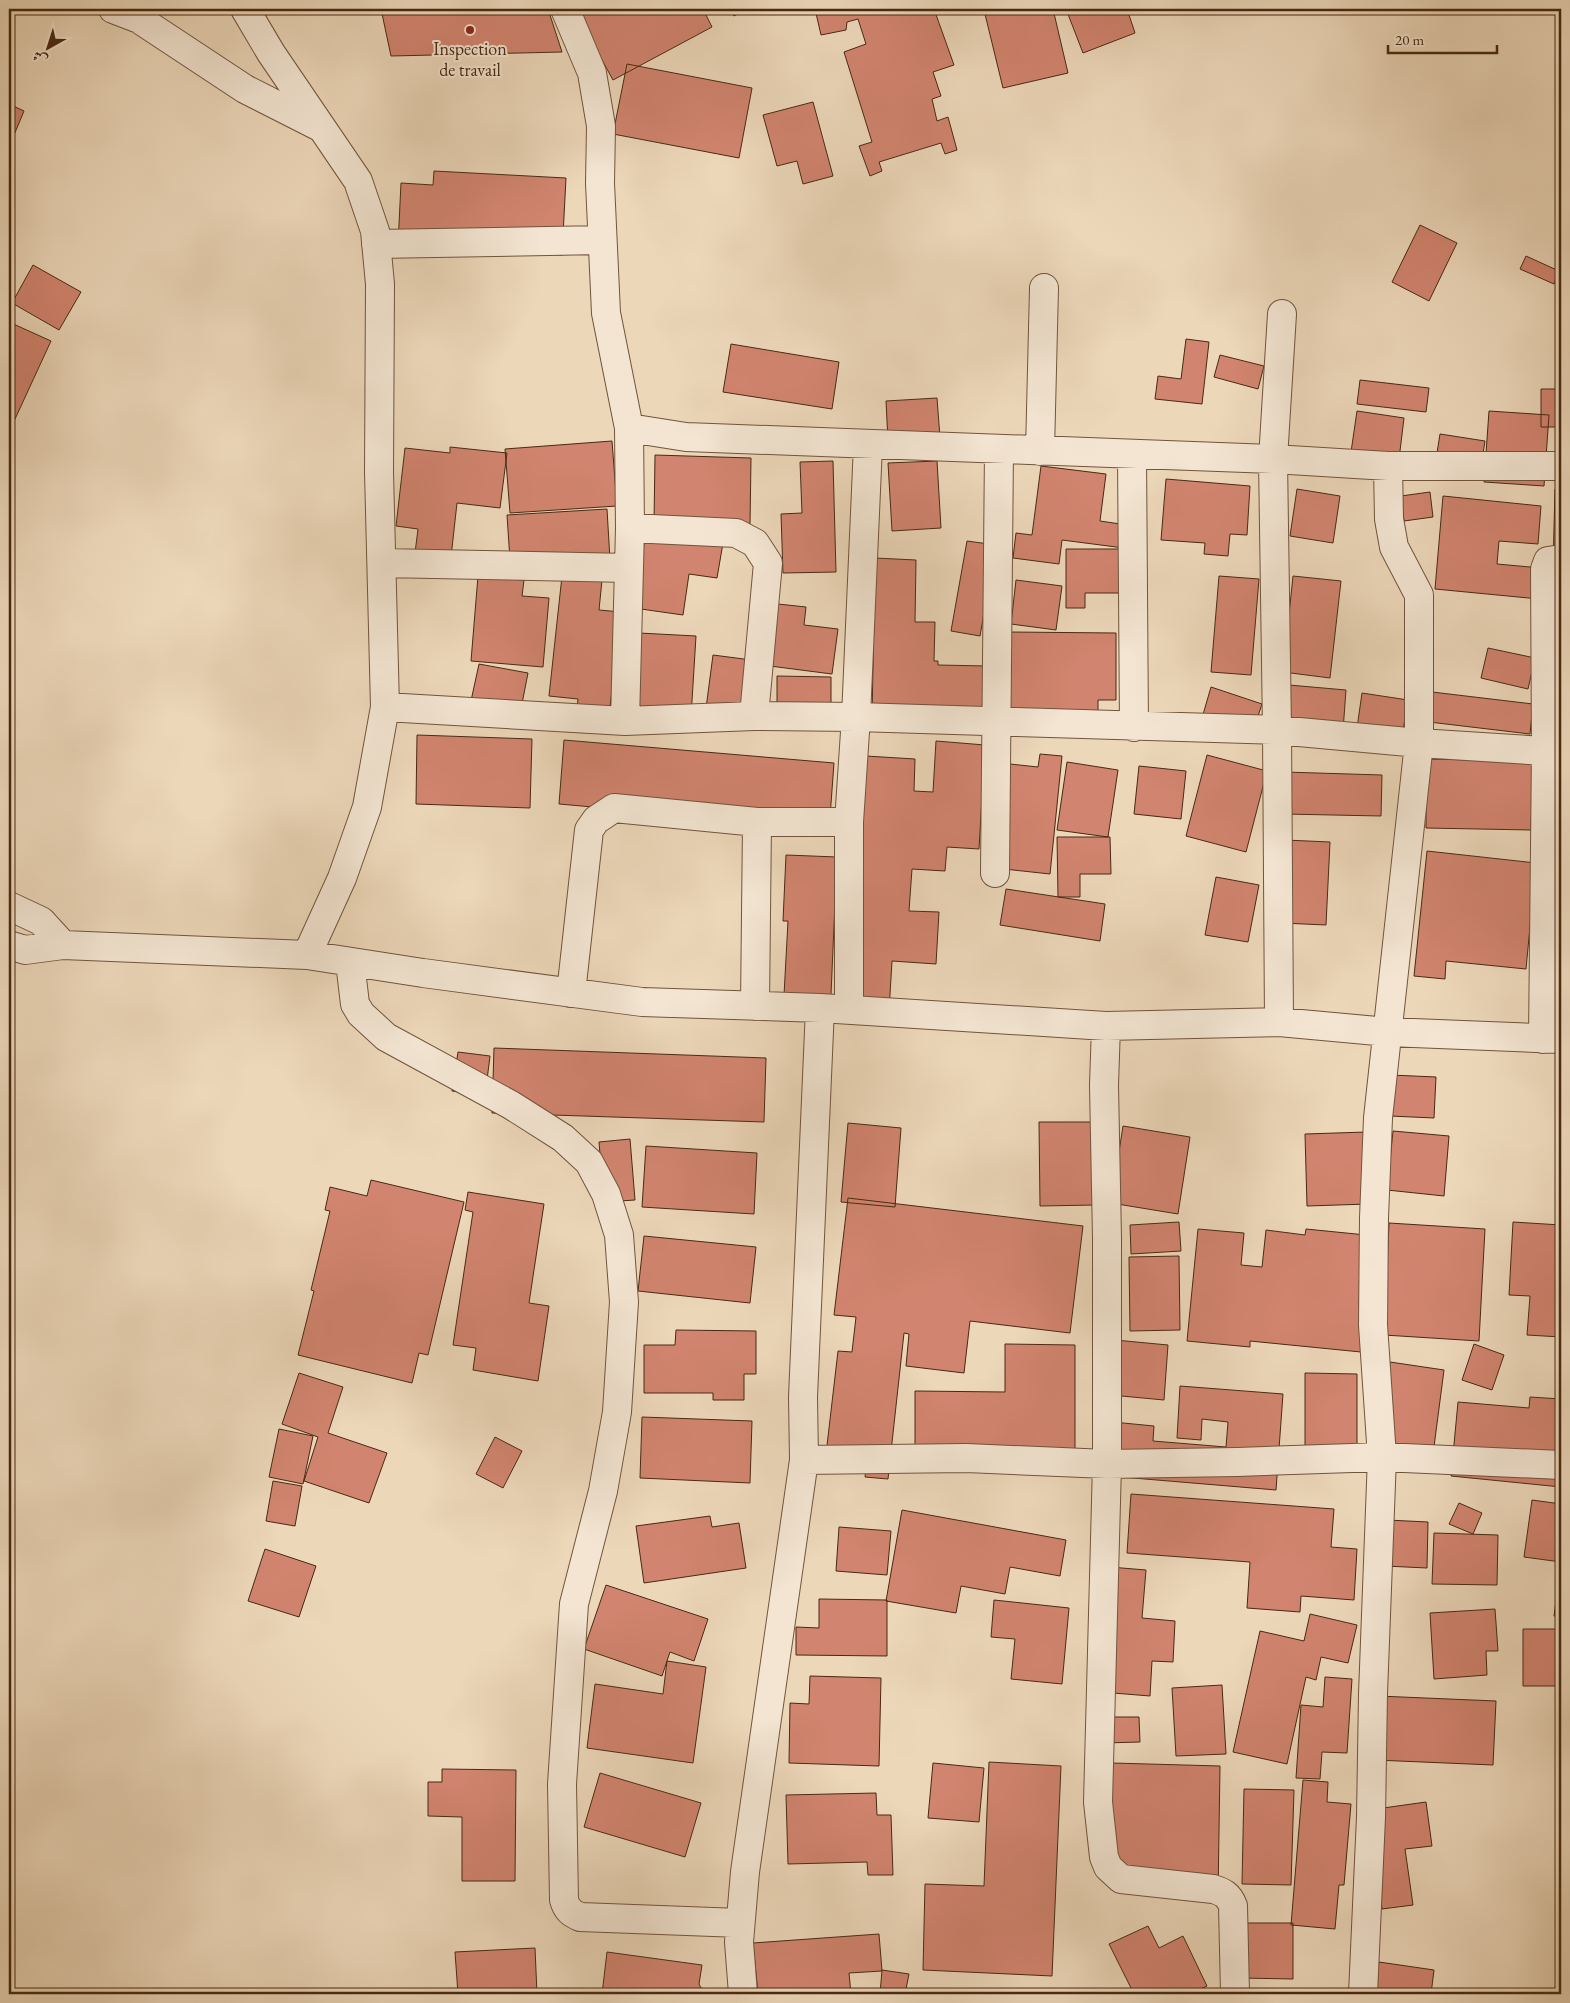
<svg xmlns="http://www.w3.org/2000/svg" width="1570" height="2003" font-family="'EB Garamond',Amiri,serif">
<style>
.building{fill:#d1846f;stroke:#482912}
.lines{fill:none;stroke-linecap:round;stroke-linejoin:round}
.minor-casing{stroke:#71543c;stroke-width:30}
.minor{stroke:#f3e5d2;stroke-width:28}
.poi-dot{fill:#8f2418;stroke:#f3e5d2;stroke-width:2}
.labels{text-anchor:middle;stroke-width:4;stroke-linejoin:round;paint-order:stroke}
.poi-label{font-size:18px;fill:#482912;stroke:#f3e5d2}
</style>
<rect width="100%" height="100%" fill="#ecd7b9"/>
<filter id="stains"><feTurbulence type="fractalNoise" baseFrequency=".004" numOctaves="4"/><feColorMatrix values="0 0 0 0 .2 0 0 0 0 .09 0 0 0 0 .02 0 0 0 .5 -.17"/></filter>
<radialGradient id="worn" r=".72"><stop offset=".6" stop-color="#630" stop-opacity="0"/><stop offset="1" stop-color="#630" stop-opacity=".3"/></radialGradient>
<path class="building" d="M381,9H548L562,52L391,56Z
M574,9H703L712,27L613,80Z
M730,9H747L734,16Z
M815,9H934L954,65L933,72L941,96L932,99L937,121L948,117L957,150L945,154L941,143L879,162L882,171L870,176L859,146L872,142L844,52L866,44L858,19L847,22L846,30L821,35Z
M988,9H1053L1068,73L1003,88L984,10Z
M1066,9H1127L1135,33L1083,53Z
M1192,9H1212L1193,14Z
M627,64L752,88L739,158L613,134Z
M813,102L833,176L803,184L797,161L777,166L763,115Z
M9,104L24,111L9,147Z
M434,171L566,178L562,255L398,245L401,183L433,185Z
M1420,225L1457,243L1429,301L1392,282Z
M1526,256L1559,271L1554,284L1520,269Z
M33,265L81,292L59,330L12,303Z
M9,322L51,341L9,432Z
M1186,339L1209,342L1202,404L1155,399L1158,376L1181,379Z
M731,344L839,362L832,409L723,392Z
M1220,355L1264,366L1258,389L1214,377Z
M1360,380L1429,388L1426,412L1357,404Z
M1541,389H1561V427H1541Z
M937,398L940,438L888,441L886,401Z
M1357,411L1404,418L1399,459L1351,452Z
M1489,411L1549,415L1544,486L1484,482Z
M1440,434L1485,441L1479,479L1434,472Z
M612,441L617,506L510,513L505,449Z
M450,447L507,453L500,508L457,503L451,557L415,553L418,529L396,526L405,448L450,453Z
M655,455L751,458L750,525L654,523Z
M833,461L836,572L783,573L781,514L802,513L800,462Z
M937,461L941,528L892,531L888,463Z
M1041,466L1106,474L1100,521L1127,525L1124,548L1062,540L1059,564L1013,558L1016,533L1032,535Z
M1166,479L1250,486L1247,535L1230,534L1228,556L1204,554L1205,543L1161,540Z
M1297,489L1340,496L1333,543L1290,536Z
M1555,489H1561V569L1553,568Z
M1430,492L1433,517L1404,521L1401,496Z
M1443,496L1541,506L1538,544L1499,541L1497,564L1541,568L1539,599L1435,589Z
M607,509L610,560L511,575L507,515Z
M646,531L723,543L717,578L689,574L683,615L634,608Z
M967,541L996,545L980,636L951,631Z
M1066,549H1119V593H1085V608H1066Z
M875,558L916,560L915,622H935L934,661H938V665L987,666L986,721L872,718Z
M478,576L524,580L522,596L549,598L543,667L471,661Z
M562,576L602,580L599,610L621,612L607,732L575,728L578,699L549,696Z
M1219,576L1259,579L1251,675L1211,672Z
M1293,576L1341,581L1330,678L1283,672Z
M1016,580L1062,586L1056,630L1011,624Z
M778,604L806,607L804,625L838,629L832,674L770,666Z
M1009,632L1116,633V700H1098V720L1009,719Z
M639,633L696,636L691,717L635,713Z
M1488,648L1535,658L1528,689L1481,678Z
M713,655L759,661L751,722L705,716Z
M479,664L528,673L519,719L469,710Z
M777,676L831,677V705H777Z
M1289,685L1346,690L1342,744L1285,739Z
M1211,687L1262,704L1252,734L1202,718Z
M1432,692L1533,704L1530,734L1429,722Z
M1362,693L1408,700L1400,749L1355,742Z
M417,735L532,739L530,808L416,804Z
M564,740L834,763L830,817L604,808L559,804Z
M936,741L985,745L979,849L947,847L945,871L912,869L909,911L939,912L936,964L892,961L889,1011L859,1010L863,948L854,947L866,756L915,759L914,791L933,792Z
M1040,754L1062,756L1050,874L1004,869L1003,835L1010,764L1038,767Z
M1207,755L1267,771L1246,852L1186,836Z
M1426,759L1533,761L1531,830L1426,828Z
M1067,762L1118,770L1108,837L1057,830Z
M1560,765H1561V840L1553,839Z
M1139,766L1186,771L1181,819L1134,814Z
M1284,772L1382,775L1381,816L1284,814Z
M1057,837H1110L1111,874H1080V897H1058Z
M1285,840L1330,842L1326,925L1282,923Z
M1427,851L1536,863L1526,969L1446,961L1445,979L1414,976Z
M786,855L837,857L830,1017L783,1014L788,921H783Z
M1216,877L1259,885L1248,942L1205,935Z
M1006,889L1105,904L1100,941L1000,925Z
M494,1048L766,1058L764,1122L492,1113Z
M458,1052L490,1056L485,1096L452,1091Z
M1391,1075L1436,1077L1434,1118L1390,1116Z
M1039,1122H1093L1095,1205L1040,1206Z
M848,1123L901,1128L895,1207L841,1202Z
M1123,1126L1190,1137L1178,1214L1111,1203Z
M1393,1131L1449,1136L1444,1196L1387,1190Z
M1366,1132L1368,1204L1307,1206L1305,1134Z
M630,1139L635,1200L604,1202L599,1142Z
M646,1146L757,1153L754,1214L642,1207Z
M371,1180L464,1202L428,1355L419,1353L412,1383L298,1355L314,1291L311,1290L330,1211L325,1210L330,1187L367,1196Z
M468,1192L544,1204L529,1303L549,1306L538,1381L473,1370L476,1348L453,1345L473,1212L465,1210Z
M848,1198L1083,1226L1070,1333L970,1321L964,1373L906,1366L909,1334L904,1333L888,1479L865,1477L867,1460L826,1454L838,1351L852,1352L856,1317L834,1315Z
M1179,1222L1181,1251L1131,1254L1130,1225Z
M1513,1222L1561,1225V1337L1527,1335L1530,1296L1509,1295Z
M1389,1223L1485,1229L1479,1341L1384,1335Z
M1198,1229L1244,1233L1241,1265L1262,1267L1266,1230L1305,1235L1306,1229L1366,1235L1367,1293L1361,1352L1250,1341V1347L1187,1341Z
M644,1236L756,1247L750,1303L638,1291Z
M1179,1256L1180,1330L1130,1331L1129,1257Z
M676,1330L756,1331V1374H744V1400H713V1393H644V1345H675Z
M1115,1340L1168,1345L1164,1400L1111,1395Z
M1005,1344L1075,1345V1469L915,1455V1391L1005,1392Z
M1474,1344L1504,1355L1492,1390L1462,1380Z
M1390,1362L1444,1370L1432,1462L1377,1455Z
M299,1373L343,1387L328,1433L387,1453L369,1503L304,1481L318,1437L282,1424Z
M1305,1373L1357,1374V1470H1305Z
M1180,1386L1283,1394L1276,1490L1109,1476L1113,1422L1154,1426L1153,1441L1226,1447L1228,1422L1202,1419L1201,1440L1177,1438Z
M1530,1397L1561,1399V1487L1451,1476L1458,1402L1529,1408Z
M642,1417L752,1421L750,1483L640,1478Z
M279,1429L313,1436L303,1484L269,1477Z
M495,1437L522,1451L503,1488L476,1474Z
M273,1481L302,1486L295,1526L266,1521Z
M1131,1494L1334,1509L1331,1547L1357,1549L1354,1600L1301,1596L1300,1612L1247,1608L1250,1562L1127,1553Z
M1532,1500L1561,1504V1562L1524,1557Z
M1459,1503L1482,1513L1473,1534L1449,1524Z
M902,1510L1066,1540L1060,1576L1010,1567L1005,1594L961,1586L956,1613L886,1601Z
M710,1516L712,1527L739,1523L746,1568L644,1583L636,1526Z
M1387,1520L1428,1522L1427,1568L1385,1566Z
M839,1527L891,1531L887,1575L836,1571Z
M1434,1533L1498,1535L1497,1585L1432,1584Z
M265,1549L316,1566L299,1617L248,1601Z
M1561,1563V1617L1554,1616Z
M1110,1567L1146,1570L1142,1618L1175,1621L1173,1662L1152,1661L1150,1696L1101,1692Z
M606,1585L708,1619L694,1661L670,1652L662,1676L584,1649Z
M819,1599L887,1600V1656L796,1655V1627L819,1628Z
M994,1600L1069,1608L1062,1684L1011,1679L1015,1639L991,1637Z
M1495,1609L1498,1651H1486L1487,1675L1434,1679L1430,1613Z
M1310,1614L1357,1625L1348,1663L1321,1657L1316,1680L1306,1677L1287,1764L1233,1752L1260,1631L1304,1641Z
M1523,1629H1561V1686H1523Z
M667,1661L706,1667L693,1763L587,1748L595,1684L663,1694Z
M810,1676L881,1678L879,1766L789,1763L790,1703L809,1704Z
M1325,1677L1352,1679L1347,1753L1322,1752L1320,1779L1296,1778L1301,1705L1323,1707Z
M1222,1685L1226,1754L1176,1756L1172,1688Z
M1378,1696L1496,1701L1493,1765L1375,1760Z
M1104,1717H1139L1140,1742L1104,1743Z
M989,1762L1061,1766L1052,1976L923,1970L925,1884L984,1886Z
M933,1763L984,1768L979,1822L928,1818Z
M1112,1763L1220,1766L1218,1896L1110,1878Z
M442,1769L516,1770L515,1881H462V1817L428,1816V1782H442Z
M600,1773L701,1803L685,1857L584,1827Z
M1303,1780L1328,1782L1327,1802L1351,1804L1344,1885H1339L1335,1929L1291,1925Z
M1244,1789L1294,1790L1291,1885L1242,1884Z
M876,1793L877,1815H891L893,1875H868L867,1862L788,1864L786,1795Z
M1426,1802L1432,1846L1405,1849L1413,1905L1382,1909L1369,1810Z
M1241,1923H1293V1979L1241,1978Z
M1148,1926L1159,1948L1183,1936L1207,1986L1190,1994H1134L1109,1944Z
M879,1934L882,1971L849,1973L851,1994H758L753,1943Z
M535,1948L537,1994H507V1992L458,1994L455,1952Z
M607,1952L702,1965L699,1984L704,1994H602Z
M1379,1962L1434,1970L1431,1994H1374Z
M882,1970L909,1974L905,1994H880Z"/>
<g class="lines">
<defs>
<path id="minor" d="M113,9L139,19L245,89L320,127
M245,9L271,53L358,181L375,231L380,284L379,472L385,707L367,807L342,878L307,955
M565,9L592,73L601,126L600,183L606,313L629,428L686,437L1273,459L1388,466H1561
M376,244L602,240
M1040,451L1044,288
M1132,455L1134,727
M630,528L736,533L755,543L768,563L754,716
M382,563L629,568
M385,707L625,721L754,716L856,717L868,445
M625,721L630,528L629,428
M849,822V1009
M995,873L999,449
M9,906L41,921L63,945
M9,945L25,950L63,945L307,955L423,973L642,1002L820,1008L1106,1026L1279,1022L1388,1032L1561,1039
M350,962L355,1004L361,1014L386,1037L511,1105L563,1138L589,1162L606,1194L619,1235L624,1302L617,1412L603,1491L574,1604L562,1784L564,1900C567,1910 571,1913 580,1917L740,1923
M571,993L589,830L596,820L614,808L757,822H849L856,717L1277,730L1419,743L1561,752
M755,1006L757,822
M1279,1022L1277,730L1273,459L1282,314
M1106,1026L1104,1085L1107,1239V1464L1098,1802L1104,1857L1108,1867L1121,1879L1213,1889C1223,1892 1229,1895 1233,1906L1235,1994
M1543,1039L1546,751L1545,569L1548,561L1561,559
M804,1460L966,1458L1107,1464L1237,1462L1382,1457L1561,1465
M743,1994L739,1942L745,1872L804,1460L803,1397L820,1008
M1363,1994L1371,1817L1373,1694L1382,1457L1373,1325L1374,1218L1378,1118L1419,743V595L1394,547L1389,519L1388,466"/>
</defs>
<use href="#minor" class="minor-casing"/>
<use href="#minor" class="minor"/>
</g>
<circle class="poi-dot" cx="470" cy="30" r="5"/>
<g class="labels">
<g class="poi-label">
<text x="470" y="55">Inspection<tspan x="470" dy="21">de travail</tspan></text>
</g>
</g>
<rect width="1570" height="2003" fill="none" stroke="#ecd7b9" stroke-width="30"/>
<rect x="10" y="10" width="1550" height="1983" fill="none" stroke="#482912" stroke-width="2.5"/>
<rect x="15" y="15" width="1540" height="1973" fill="none" stroke="#482912"/>
<g transform="translate(48 48) rotate(219)" stroke="#f3e5d2" stroke-width="4" paint-order="stroke">
<path d="M0-4L9 19L0 12L-9 19Z" fill="#482912"/>
<text y="-8" font-size="14" font-weight="bold" text-anchor="middle" fill="#482912">ش</text>
</g>
<path d="M1388 45v8h109v-8" fill="none" stroke="#482912" stroke-width="2.5"/>
<text x="1395" y="45" font-size="15" fill="#482912" stroke="#f3e5d2" stroke-width="4" paint-order="stroke">20 m</text>
<rect width="100%" height="100%" filter="url(#stains)"/>
<rect width="100%" height="100%" fill="url(#worn)"/>
</svg>
